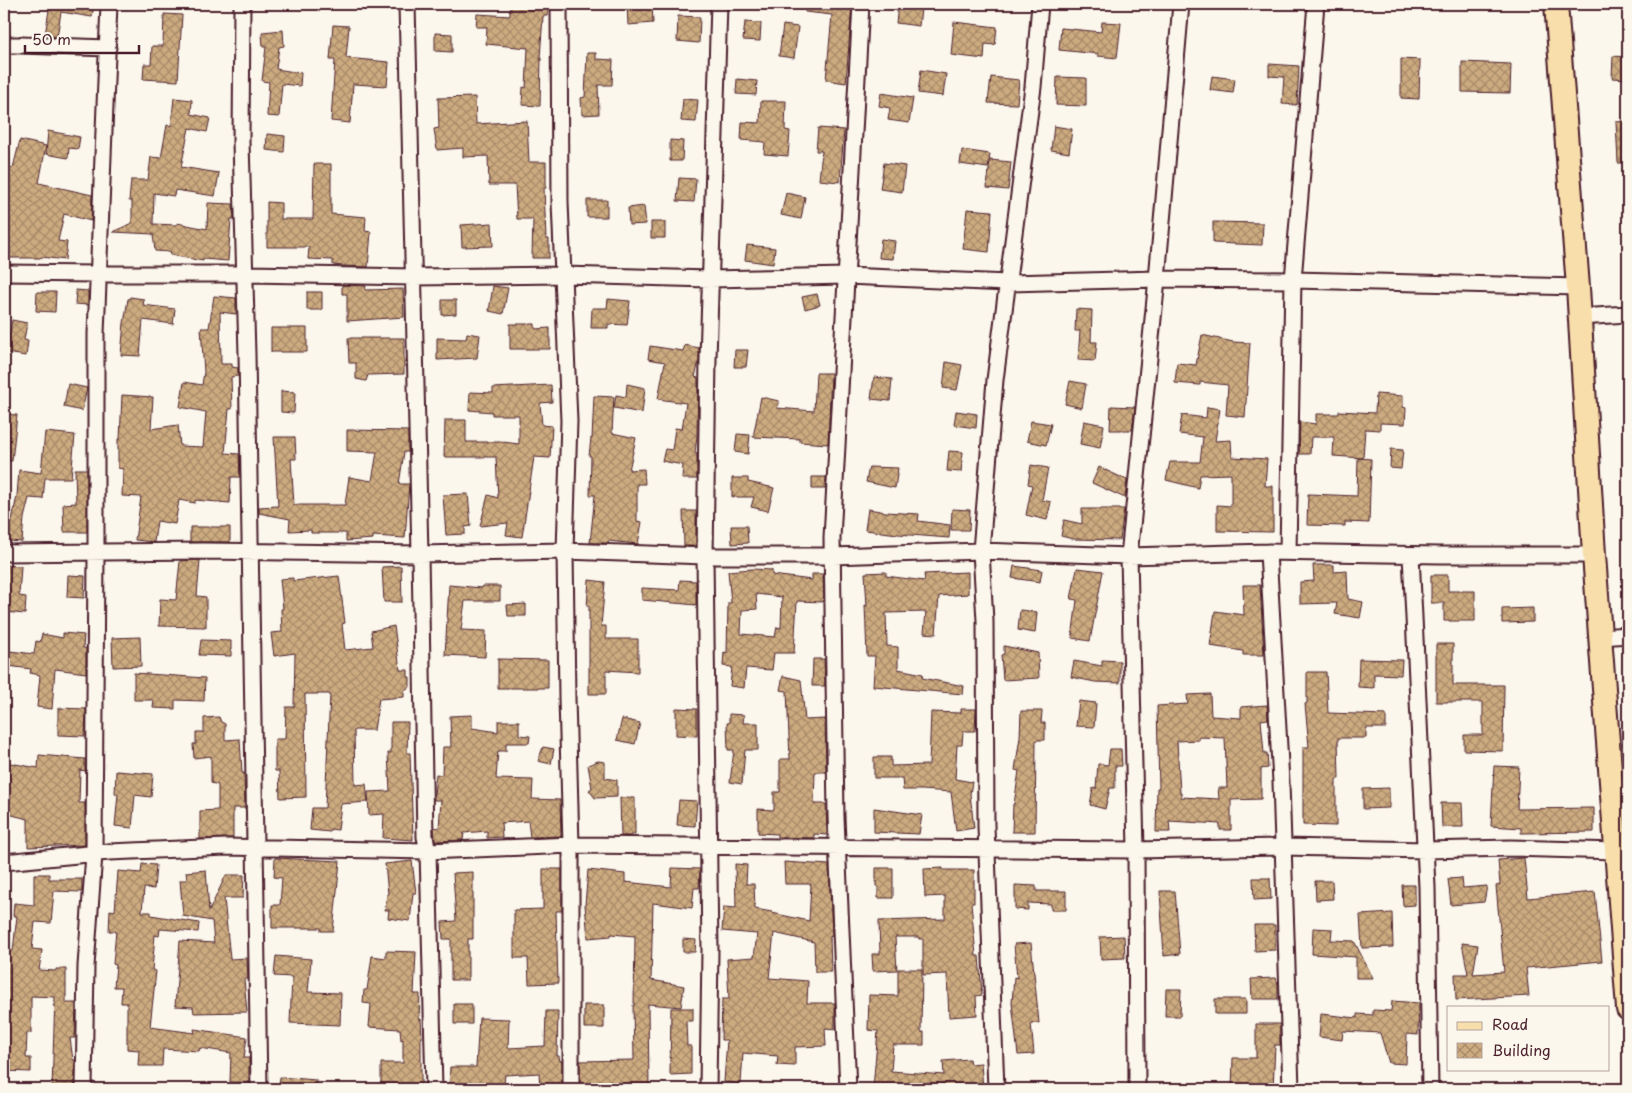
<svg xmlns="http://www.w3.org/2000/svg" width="1632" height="1093" font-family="'Playpen Sans',sans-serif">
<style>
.building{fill:url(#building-cross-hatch);stroke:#4a1f2b;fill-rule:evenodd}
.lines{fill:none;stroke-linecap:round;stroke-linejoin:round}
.street-casing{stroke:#4a1f2b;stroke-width:19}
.primary-casing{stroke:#4a1f2b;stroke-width:26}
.street{stroke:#fbf7ec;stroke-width:15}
.primary{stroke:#f8deab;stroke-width:22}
</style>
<defs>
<pattern id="building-cross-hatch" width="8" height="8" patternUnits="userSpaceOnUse" patternTransform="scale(1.25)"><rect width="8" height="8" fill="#cdab80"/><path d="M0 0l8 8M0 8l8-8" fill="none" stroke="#a88b69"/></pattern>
</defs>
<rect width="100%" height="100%" fill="#fbf7ec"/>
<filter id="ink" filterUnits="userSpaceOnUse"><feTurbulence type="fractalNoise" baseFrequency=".02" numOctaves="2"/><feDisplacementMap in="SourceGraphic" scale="10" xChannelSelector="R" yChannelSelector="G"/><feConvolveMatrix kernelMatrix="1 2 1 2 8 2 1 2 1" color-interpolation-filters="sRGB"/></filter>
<g filter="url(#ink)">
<path class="building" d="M50,4H94L92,17L61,12L57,37L45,35Z
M535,4H548V16H543L540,58H541L540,106L522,105L523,87L526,88L528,48L486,44L487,27H476L477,14L510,16V5L534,6Z
M627,4H652L653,23L628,25Z
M806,4H852L846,83L826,80L832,15L805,12Z
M898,6L921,9L919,26L896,23Z
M164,14L182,15L178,81L143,79L144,64H151L152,46H163Z
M678,16L700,17L699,43L677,41Z
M745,22L761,23L760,41L743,40Z
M954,22L997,27L995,45L985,44L984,59L951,55Z
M1102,22L1121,23L1117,58L1098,56L1099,54L1059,50L1061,28L1101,32Z
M333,25L349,26L346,58L389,62L387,86L353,84L350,123L331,121L335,60H330Z
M783,25L798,27L794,58L779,56Z
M283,30L284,46L279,47L276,69L301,73L300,86L282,84L279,117L267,116L269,82L262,81L266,47H263L262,32Z
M435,33L452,34V52L435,51Z
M587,53H596V61L597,59L613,60L612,85H598L599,114L582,115L581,98L585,97Z
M1613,56L1628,57V79L1612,78Z
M1401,59L1420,60L1419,99L1401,98Z
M1462,62L1511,64L1510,93L1462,92Z
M1269,64L1299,66L1297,105L1282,104L1284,77L1269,76Z
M921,70L946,74L943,96L918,93Z
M1212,76L1235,79L1233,93L1210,90Z
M991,77L1019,80L1017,104L988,103Z
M1057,77L1086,78V106L1056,105Z
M737,79L757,81L756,95L736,94Z
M881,93L913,98L909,123L888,120L890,108L879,106Z
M475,97L476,124L527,121L529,162H546V188H544L546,239H549V258H532L533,219H517L515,185H489L488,156L463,157V148L437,150L434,129L439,128L438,98Z
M174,98L192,100L191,114L210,118L207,132L189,128L181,167L219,173L215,196L175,190L174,196L154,193L153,224L177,225V223L207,229L208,203L233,204L234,219H231L228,261L203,259V261L170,255L171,252L155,251L153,234L113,232L132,223V201H129L131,180H148L151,157L161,158L167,125L171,126Z
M683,99L698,100L696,122L681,121Z
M761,101H786L785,130L790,131L788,156L764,154L765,142L741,140L742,122L760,123Z
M1628,121V163H1618L1616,122Z
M1054,126L1072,129L1069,153L1051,150Z
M818,128L844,130L840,182L819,180L822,151H816Z
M48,131L80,137L78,149L69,148L68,158L46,154Z
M267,134L285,136L284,152L266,150Z
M20,140L46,146L39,183L92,195L91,221L64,214L58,241L67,242L65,260L41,257L40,258H6V234L4,233V166L13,168Z
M670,140L683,141L682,161H670Z
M962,150L990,154L988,168L960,164Z
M990,160L1011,162L1008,190L987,188Z
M884,163L905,166L902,192L880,189Z
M314,164H331V214L366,217L365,231L371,232L368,267L343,266L333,265V260L308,259L309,247H267V202L281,203V219H313Z
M679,178L696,179L694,202L677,201Z
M786,193L805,197L801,219L781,215Z
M587,200H607V217H587Z
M644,206L646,224L629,225L628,208Z
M967,209L992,211L989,252L963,249Z
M651,222H665V238H651Z
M1213,222L1263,223L1262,245L1213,243Z
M492,223L493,246L462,247L461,225Z
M881,239L895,241L893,259L879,258Z
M747,245L775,248L773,264L745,260Z
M342,285L366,286L365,290L403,289L404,317L347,321V294H342Z
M493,286L508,288L503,314L489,311Z
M76,290L88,291V305L75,304Z
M37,292H56L55,312L36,311Z
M307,292H322V310H307Z
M817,294L820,305L805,309L802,297Z
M214,296L236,298V314L220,312L221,364H232V367L238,368V376L231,377L232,409H229L225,453L239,454L240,477H231L230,503L195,500V503L179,500L175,524L157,521L154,542L135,540L141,497L122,496L123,469L118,468V439H120L122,395L153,397L151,429L178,425L180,446L203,447L206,412L180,407L184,382L202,385L204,372L201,328H209Z
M130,297L144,299L143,305L175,309L173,324L143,320L140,356L121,355L124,323L128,299H129Z
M608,299L630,301L627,325L608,324V328H591L592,308H607Z
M442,300H456V314L442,315Z
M1076,309L1092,310L1091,342H1097L1095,361L1078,360L1080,331H1075Z
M12,320L27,323L24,340L28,341L26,356L6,353Z
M510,324H535V329L550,328V349H510Z
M271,328H307V352H271Z
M467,333L480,335L477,358L437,360V338L466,339Z
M1202,335L1233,342L1250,343L1245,417L1226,415L1228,385L1200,382V385L1175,383L1177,363L1196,365Z
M348,338H404V374L368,375L366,381L356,379V363H349Z
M685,345L699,348V361L695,377L698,378L697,436L695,453L697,454V479H682L683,465L662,461L665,449L672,450L675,428L682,429L686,403L658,399L665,362L648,359L650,346L683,351Z
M735,350H748L746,367H734Z
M946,362L962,365L957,390L943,388Z
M816,373H831L828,444L800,442V439L753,437L761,397L779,401L777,408L814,411Z
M874,377L892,379L890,401L871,399Z
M1070,381L1086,384L1082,408L1065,404Z
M68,384L87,388L82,411L64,407Z
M627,384L645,388L642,413L614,408L616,395L626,397Z
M551,385L552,402L540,403L542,425L552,426L550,458L534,457L522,537L506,535L508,523L480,526L488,495L498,498L496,457H444L445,420H466V442H503L519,444V415H492V412L469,410L470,392L493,393V388Z
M281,391L295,392L294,413L281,412Z
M1376,394L1403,396V407L1406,408L1405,424L1380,423V430L1365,429L1363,458L1333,456L1334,437H1311L1310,454H1299L1300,422L1316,424V414H1339V411L1375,413Z
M594,396L614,397L612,433L636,438L629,470L644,469L645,484H637V521L642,522L638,544L608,541V543H590L595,495H590L591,456H589L591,438L592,439Z
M1111,406L1135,407L1132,430H1110Z
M1207,407L1220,409L1215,441L1231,440L1232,457L1267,459L1265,486H1273V532L1217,531V505L1231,506V474L1200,475L1198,488L1166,480L1170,462H1200L1203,437L1179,434L1182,415L1206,418Z
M956,411L977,414L976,428L954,425Z
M4,414L17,415L12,461H4Z
M1031,421L1051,424L1046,445L1027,441Z
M1084,421L1104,425L1100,448L1080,444Z
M347,430L408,431V452H404L399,484H409L405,538L373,536V539L346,541V533H311V530L289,531L290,519L259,513V507L278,506L274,437H295L296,459H291L294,505H345L349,477L372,481L377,452L347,451Z
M45,432L75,435L71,478H45L43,499L29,498L24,518L22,542L9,541L10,520H12L17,496L19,470L41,473Z
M737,434L750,435L748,454L735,452Z
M1391,449L1403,450L1401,469L1390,468Z
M949,451L963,452L961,472L947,471Z
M1358,458L1371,459L1369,523L1345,522V526L1307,525L1308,494L1357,496Z
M1031,465L1048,468L1042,500L1051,502L1047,520L1026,515L1032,485L1028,484Z
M869,467L898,468L895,488L866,482Z
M1099,467L1127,480L1125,498L1092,483Z
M75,469H87V532H64L63,504L76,503Z
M812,477H826L825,489H812Z
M732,478H748V482L774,488L768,511L751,507L754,497H732Z
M468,494L471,526L465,527V534L446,535L443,495Z
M868,509L886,512L919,514L918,521L950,525L949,538L898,534L865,530Z
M952,509L970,510L969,530H951Z
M1082,509H1124L1120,540L1073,539L1061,536L1064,520L1082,524Z
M683,511H696V546H684Z
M731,526H747L748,543L732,544Z
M190,527H230V542H190Z
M200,560L197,596L206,597V627L159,626L160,599L176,600L180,561Z
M4,565L21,566L19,596L26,597L25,614L5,612L7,590H4Z
M1313,565H1334V572L1347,571L1348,599L1363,602L1360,618L1335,614L1337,603L1300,604V582L1314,581Z
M401,566L402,602H384L382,567Z
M1014,566L1042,570L1040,582L1012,578Z
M1077,568L1103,571L1090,641L1072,638L1077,600L1071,599Z
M752,569L772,570V575L812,580V574H823L824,602L797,601L794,653H774L772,670L746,668L744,688L730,686L732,667L723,666L724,652L727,653L728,603H731L728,571ZM756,594L782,597L781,628L777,627L775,637L741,634L742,610L757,609Z
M886,572V576L925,581L924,574L968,572V594L939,596L936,634L924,633L926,612L886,613L887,646L898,647V669L923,674L922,678L964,686L963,694L873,686L875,656H867L865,605L867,606L865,573Z
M68,575L85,576L84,598L67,597Z
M1431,575H1448V591H1475V621H1444V603H1431Z
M339,576L345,623L342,624L345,650L373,647L371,631L394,626L400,670H408V677H410V687L404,690V697L379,699L374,730H354L355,785L366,784L368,802L341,804L338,830L330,829V832L310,830L312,808H325L330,694H305L306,797L280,798L279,771H275V739H285L286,707H294L295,653L274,656L271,633L282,632L281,609H283L280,579L293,578V581Z
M589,580L605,582L601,626H606V639H638V672L606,670V694H589V606H587Z
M680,580L696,581V605L642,600V588L679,590Z
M449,585L482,588V586H500V601H465L461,630L486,631L485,657L445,655Z
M1243,585H1260L1264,655H1243V651L1210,646L1215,611L1244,615Z
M526,604V616H508L507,605Z
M1533,608V622L1502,623V609Z
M1020,610L1037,612L1035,633L1018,630Z
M63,633L84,635L83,648H86V673L55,669L52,709L37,707L40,675L30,673L31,669L8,666L10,651L34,654L36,641L40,642L42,634L63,638Z
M140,637L141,666L113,667L112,638Z
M201,640L231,641V656L199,655Z
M1436,644H1453V685H1504L1503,751L1464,750V735H1483V702H1436Z
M1004,646L1038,653L1039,678L1003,680L1001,655L1004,654Z
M498,659L548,660V688H498Z
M813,659H824L825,686H812Z
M1359,659L1402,660L1401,675L1374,674V688L1358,687Z
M1102,660L1120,661V683L1095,682L1071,677L1074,661L1102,666Z
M1307,672H1326L1328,713L1386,715V728H1366V738H1338L1339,779H1336V826L1303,825V747H1309L1305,704L1307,703Z
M134,673L205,678L204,701L175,700V709L153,708L154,700H134Z
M783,676L801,680L805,720L825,719L826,772H815L814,804H826L827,835L814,834V838L777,837V834L758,833V809L774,810V792H780V759H790L787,691L780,690Z
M1210,694L1211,716L1241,718V707L1267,705L1268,719L1261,720L1264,753H1267L1268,768L1261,769V799L1231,800V830H1220V824L1169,821L1170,832H1156L1157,788H1159L1157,706L1188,704L1187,695ZM1199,737L1225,738L1227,788H1218L1219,799L1181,797V793H1180L1177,741L1199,740Z
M1079,701L1096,703L1094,727L1076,726Z
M58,708L86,709L85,736L58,735Z
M676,708L697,709V736L676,735Z
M961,709H976L975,731H963L962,745H957L955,779L972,782L970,794L974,828L956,831L951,792L922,790H903L902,778H874V757H891V766L929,765L931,712L961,713Z
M1021,711H1042L1041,723H1045V740H1036L1035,832H1012L1013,804H1014L1019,771L1015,770L1020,737Z
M729,714L744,715L743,723H758V750H745L742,784L730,782L734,750H728L727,723H729Z
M472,715V728L498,732V721H519V735L530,736L529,743H506V751H498L496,779L533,780L532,799L560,800L561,836L530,837L528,821L501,823L502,837L487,838V831L464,833L463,840L435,841L434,827L439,828L441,800H434V795L436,774L442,775L443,747H451L450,716Z
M219,717L221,722L225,724V740L240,739L242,773H244L245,808H233V838L200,839V811L218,810V785L211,783V756L194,758L193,744H196V732H204V718Z
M622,719L640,723L635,744L617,740Z
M391,722H408L407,753H410L413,840L383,838L384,814L369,815L368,792L390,791L388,753H391Z
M543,747L554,749L551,764L538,761Z
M1110,749H1121L1122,766H1115V788H1110L1105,809L1090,805L1093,788L1096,789L1098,764L1108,765Z
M39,755L85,759V771L80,770L79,803H85V845L28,847V819L4,813V762L38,768Z
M598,761L605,762V778L617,780V797L595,798L589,790L592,788L588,765Z
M1494,766L1519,767L1517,809L1594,808V832L1521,833V828L1491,826Z
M116,771L153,774L151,797L135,795L132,828L115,826L118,794H115Z
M1389,788V808L1363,809V789Z
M620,798H635V834H632V836H621Z
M679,800L697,801L695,826L677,825Z
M1441,803H1462L1463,827H1442Z
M874,808L922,815L919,834L874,832Z
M275,858L340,861L333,931H321V928H272V905H280L282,878L274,877Z
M1524,858L1528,898L1595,892L1602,961L1526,968L1529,996L1456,1000L1455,974H1468L1462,943L1478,945L1473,974L1504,972L1496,886L1500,885L1498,860Z
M412,861L416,893H413L410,921L388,918L389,910H385L387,894H388L385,864Z
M784,862L829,865L832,936L830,935L831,972H815L814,942L774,933L769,978L808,981L807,1003H835V1029L825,1028L826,1046L795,1047V1066L777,1065L778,1056L743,1053L741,1084L724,1082L727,1040H721L722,999H729L727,959L754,957L757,934L722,931L724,907L736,908L735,864L747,865L746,884H754L755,909L772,912V913L809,921L811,884H785Z
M142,864L156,865L154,889L144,888L142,912H151V915L199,923L198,932L160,929L159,936L155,935L152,970L156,971L150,1027L195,1033L194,1029L247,1037L244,1058H249V1083L230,1082L231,1053L200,1048L199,1051L163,1049L162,1066H138L139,1050L127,1049V1003H121L122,987H114L116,965L113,964L116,931H109L110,910L115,911L118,871L141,873Z
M672,868L700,869L699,888H694L692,908L653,903L651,980L684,986L681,1007L648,1004L649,1089H580V1061L634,1060L633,1005H634L635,936L611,934V936L588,938L585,905L588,870L625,874V882L671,887Z
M876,868H893V898H878V886H876Z
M943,868V870H974V903H971L976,956H979L982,995L976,996L977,1015L949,1017L947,974L923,975V939H919V937H895L897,970L873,971L872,954H880L879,921L945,919V896L925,897L924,869Z
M543,869H562V911H556L558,983L529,984L528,958H514V910L543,909Z
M206,870L209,911L226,875H244L243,898H224L230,959L247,958L248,979H244L247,1012L194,1013L193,1007L175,1006L180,941L214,943L212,921L183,916L180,880H187L186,872Z
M473,872V939H468V980H451V939H443L442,922L456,921L453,873Z
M34,874H49V879H82V892L54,891L51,923L35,922L32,949L42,950L39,970L56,971V969H66V1003H76L75,1038H70L73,1060H75V1089H52L55,997L31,996V1033L27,1032L26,1058H31V1072L4,1071V950L13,951L17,916H13L14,903L34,905Z
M1253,878H1270L1271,899L1254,900Z
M1462,878L1463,888L1487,886L1484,902L1451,905L1448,879Z
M1315,881H1332L1333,899L1316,900Z
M1015,885L1036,886V891H1066V910H1051V904L1028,903V910L1015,909Z
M1402,885H1415V905L1403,906Z
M1160,891H1175L1180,954L1164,956Z
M1392,913L1393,947L1362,948L1360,915Z
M1254,925H1275V950L1255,951Z
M1313,928L1332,929L1331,940L1354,941L1373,978H1356V957L1312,954Z
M1124,936L1125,958L1101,959L1100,937Z
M683,939L696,940L695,952H683Z
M1031,943L1039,1023H1031L1034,1054L1018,1055L1012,1003L1014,977L1017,978L1014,944Z
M386,951L416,952L414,994H420L419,1019H421L422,1038H421V1089H381V1063H403V1039L401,1040L400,1029L369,1027L371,1004L363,1003L364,990H367L372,956L386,958Z
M276,956L311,959L308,992L341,993L340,1025L290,1023L292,977L274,976Z
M898,969H922L921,1032H924V1045H893L891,1071L944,1075L943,1061L969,1059L970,1064L981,1063L983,1089H893L873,1088L878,1031L868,1030L869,995L898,996Z
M1276,978L1278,984V999H1252L1251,979Z
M1166,989H1181L1180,1016H1165Z
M1215,999H1246V1014H1215Z
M1392,1001L1419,1003L1418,1035L1407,1034L1406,1064L1389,1063L1380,1033L1343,1031L1342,1040L1319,1037L1321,1014L1357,1018V1014L1373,1015V1010L1391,1011Z
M454,1004H472V1024H454Z
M584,1005H604V1028H584Z
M671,1008H693V1021H686L687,1046H691V1074L670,1075Z
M546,1011H558L557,1056H559L560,1061H562V1089H540L539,1073L505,1075L504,1084L484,1083V1088L449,1087L450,1067H476L479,1018L509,1019L508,1048L545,1046Z
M1256,1024H1280V1045H1275L1273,1089H1232L1233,1058H1256Z
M280,1077L316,1080V1089H279Z"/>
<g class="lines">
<defs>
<path id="street" d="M242,4L241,142L247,354L259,1089
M407,4L420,554L425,837L428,851L434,1089
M559,4L560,202L569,421L565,551L567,698L571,845V1089
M4,45H21L108,48
M4,273L98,274H245L414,277L563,275L710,279L846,276L1008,283L1157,279L1293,280L1578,287
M1579,317L1628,314
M1268,552L1281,782L1291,1089
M1288,552L1293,280L1316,4
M4,553L203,551L420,554L565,551L705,556H833L981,551L1129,556L1268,552L1440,555H1594
M1411,555L1427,887L1430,1089
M1601,637L1628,635
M4,862L109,852L227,847L428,851L571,845L1136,850L1283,847L1426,850L1510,848L1617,851
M84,1089L86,966L94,854L96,552V334L109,4
M708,1089L710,951L705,556L708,359L719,4
M848,1089L836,817L832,538L861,4
M996,1089L986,826L985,621L981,551L995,380L1033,87L1040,4
M1137,1089L1136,850L1129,556L1157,279L1181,4"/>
<path id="primary" d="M1556,4L1578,287L1594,555L1628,1009"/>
</defs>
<use href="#street" class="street-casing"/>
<use href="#primary" class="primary-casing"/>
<use href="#street" class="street"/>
<use href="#primary" class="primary"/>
</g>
</g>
<rect width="1632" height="1093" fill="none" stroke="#fbf7ec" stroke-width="20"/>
<rect x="10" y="10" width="1612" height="1073" fill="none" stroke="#4a1f2b" stroke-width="2" filter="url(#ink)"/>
<rect x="1447" y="1006" width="162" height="65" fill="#fbf7ec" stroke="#b4a19f"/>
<rect x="1457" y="1022" width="25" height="8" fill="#f8deab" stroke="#b4a19f"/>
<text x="1492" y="1030" font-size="15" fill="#4a1f2b">Road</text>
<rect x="1457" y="1043" width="25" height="15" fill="url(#building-cross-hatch)" stroke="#b4a19f"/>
<text x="1492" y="1056" font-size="15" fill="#4a1f2b">Building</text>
<path d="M25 45v8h114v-8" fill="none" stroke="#4a1f2b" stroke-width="2.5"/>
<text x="32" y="45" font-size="15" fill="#4a1f2b" stroke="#fbf7ec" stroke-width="4" paint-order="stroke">50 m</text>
</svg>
